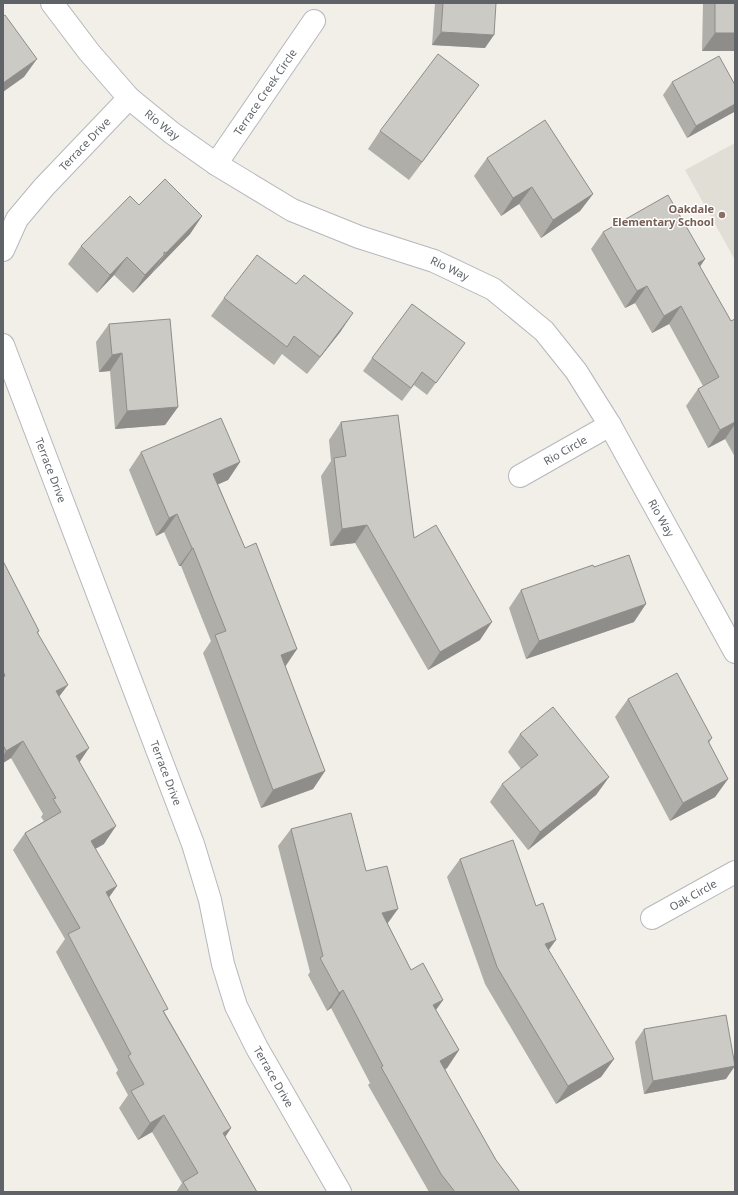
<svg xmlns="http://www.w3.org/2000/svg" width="738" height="1195" font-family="'Noto Sans',sans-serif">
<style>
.education{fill:#e1ded6}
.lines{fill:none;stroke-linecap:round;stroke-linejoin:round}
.minor-casing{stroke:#b5b8bc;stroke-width:24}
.minor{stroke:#fff;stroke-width:22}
.wall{fill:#afaea9}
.shaded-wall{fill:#8f8d8a}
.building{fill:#cccac5;stroke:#8f8d8a}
.education-dot{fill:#8d6e63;stroke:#fff;stroke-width:1.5}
.labels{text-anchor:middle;stroke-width:3;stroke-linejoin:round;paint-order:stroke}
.street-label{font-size:11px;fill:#5f6368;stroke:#fff}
.education-label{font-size:11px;font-weight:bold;fill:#785e54;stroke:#fff;text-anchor:end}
</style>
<rect width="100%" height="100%" fill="#f1efe8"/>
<path class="education" d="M735,143V260L685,170Z"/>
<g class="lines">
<defs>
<g id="minor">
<path id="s1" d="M52,3L89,52L129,98L172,133L216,164L292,210L359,237L434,261L493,289L544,331L576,371L610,425L735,652"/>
<path id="s2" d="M216,164L314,21"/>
<path id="s3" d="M3,250L17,219L44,187L129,98"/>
<path id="s4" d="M3,345L193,844L210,900L223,964L236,1006L257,1048L340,1192"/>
<path id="s5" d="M520,476L610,425"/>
<path id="s6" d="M652,918L735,872"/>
</g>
</defs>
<use href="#minor" class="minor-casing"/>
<use href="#minor" class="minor"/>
</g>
<path class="wall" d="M435,3H496L485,48L432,45Z
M703,3H735V51H702Z
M672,82L735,85V111L734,112L687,138L663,95Z
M466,103L409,180L368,149L380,131Z
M487,158L593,194L580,211L541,238L519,204L501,216L474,176Z
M139,205L202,216L190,234L133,293L114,275L97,293L68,264L81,246Z
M603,232L705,259L700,267L731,321L735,319V457L725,439L708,448L686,406L698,389L703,386L669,324L652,333L635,303L625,308L591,249Z
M224,298L341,331L307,374L282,354L274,365L211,316Z
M109,324L178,407L165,425L115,429L110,371L99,372L96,342Z
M465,343L427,395L414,385L402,401L363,371L372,358Z
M341,422L414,538L480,640L428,670L355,543L330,546L321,476L331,461L329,440Z
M141,452L240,462L228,480L218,484L245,548L297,649L285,666L325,771L313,789L261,808L203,653L211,641L181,566H179L164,532L156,536L129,470Z
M3,561L39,631L38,633L59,697L104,844L95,849L117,886L109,897L165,1013L231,1128L225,1137L257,1192H176L182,1183L152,1132L138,1140L119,1108L128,1095L116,1073L118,1070L56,952L65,939L13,850L25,833L44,821L41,817L43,814L11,758L3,763Z
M594,567L634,622L526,659L509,608L521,590Z
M628,699L712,738L709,743L728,779L715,797L670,821L615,717Z
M520,734L609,777L596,795L528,850L490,802L502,784L521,769L508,752Z
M291,829L366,871L388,924L411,970L443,1000L436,1010L459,1050L447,1068L445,1070L496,1160L520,1192H429L368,1085L370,1083L331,1008L327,1011L308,975L310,972L278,846Z
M460,859L614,1059L601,1077L556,1104L485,984L447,877Z
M644,1029L726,1079L644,1094L635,1042Z"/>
<path class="shaded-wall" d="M441,32L494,35L485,48L432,45Z
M715,33H735V51H702Z
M37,59L24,77L3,92V83Z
M479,85L466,103L409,180L422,162Z
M735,104V111L734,112L687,138L696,126Z
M532,187L519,204L501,216L513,198Z
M593,194L580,211L541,238L553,220Z
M202,216L190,234L154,271L166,253Z
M164,255L152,273L133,293L145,275Z
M127,257L114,275L97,293L110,275Z
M705,259L693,276L698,263Z
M647,286L635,303L625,308L637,291Z
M681,306L669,324L652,333L664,316Z
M353,313L341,331L307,374L320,357Z
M122,353L110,371L99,372L112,355Z
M178,407L165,425L115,429L127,411Z
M735,422V424L725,439L708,448L720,430Z
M240,462L228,480L201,492L213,474Z
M177,514L164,532L156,536L169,518Z
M367,525L355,543L330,546L342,529Z
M192,548H193L181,566H179Z
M646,604L634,622L526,659L539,641Z
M492,622L480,640L428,670L440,652Z
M297,649L285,667L281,655Z
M68,685L55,702L56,691Z
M23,741L11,758L3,763V756L6,751Z
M89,748L77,766L76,756Z
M325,771L313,789L261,808L273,790Z
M609,777L596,795L528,850L540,832Z
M728,779L715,797L670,821L683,803Z
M116,826L104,844L79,858L91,841Z
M117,886L105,903L106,892Z
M398,909L385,927L382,913Z
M556,940L543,958L545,944Z
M343,990L331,1008L327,1011L339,993Z
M443,1000L430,1018L433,1005Z
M459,1050L447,1068L428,1079L440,1061Z
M614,1059L601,1077L556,1104L568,1086Z
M735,1066L726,1079L644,1094L653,1081Z
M164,1115L152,1132L138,1140L150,1123Z
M231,1128L219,1146L223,1133Z"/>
<path class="building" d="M443,3H496L494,35L441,32Z
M715,3H735V33H715Z
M5,15L37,59L3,83V16Z
M438,54L479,85L422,162L380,131Z
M719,56L735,85V104L696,126L672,82Z
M545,120L593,194L553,220L532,187L513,198L487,158Z
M165,179L202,216L166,253L164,252V255L145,275L127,257L110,275L81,246L130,196L139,205Z
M668,195L705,259L698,263L731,321L735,319V422L720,430L698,389L719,377L681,306L664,316L647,286L637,291L603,232Z
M257,255L296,284L304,275L353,313L320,357L294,336L287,347L224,298Z
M412,304L465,343L436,383L422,372L411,388L372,358Z
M170,319L178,407L127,411L122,353L112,355L109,324Z
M398,415L414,538L436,525L492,622L440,652L367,525L342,529L334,458L346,456L341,422Z
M221,418L240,462L213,474L245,548L256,543L297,649L281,655L325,771L273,790L215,635L226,631L193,548H192L177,514L169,518L141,452Z
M629,555L646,604L539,641L521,590L593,565L594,567Z
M3,561L39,631L37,632L68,685L56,691L89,748L76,756L116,826L91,841L117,886L106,892L168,1009L163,1011L231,1128L223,1133L257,1192H189L183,1182L198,1173L164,1115L150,1123L131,1091L144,1084L128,1056L131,1054L68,934L80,928L25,833L61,812L53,799L56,798L23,741L6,751L3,745V677L5,676L3,671Z
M677,673L712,738L708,741L728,779L683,803L628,699Z
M553,707L609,777L540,832L502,784L538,755L520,734Z
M351,813L366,871L387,866L398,909L382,913L411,970L423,963L443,1000L433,1005L459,1050L440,1061L496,1160L520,1192H455L441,1174L381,1067L383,1066L343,990L339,993L320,958L323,956L291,829Z
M513,840L536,906L543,903L556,940L545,944L614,1059L568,1086L497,967L460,859Z
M726,1015L735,1066L653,1081L644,1029Z"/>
<circle class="education-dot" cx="722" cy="215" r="4"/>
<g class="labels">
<g class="street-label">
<text dy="4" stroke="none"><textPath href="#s2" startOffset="87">Terrace Creek Circle</textPath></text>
<text dy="4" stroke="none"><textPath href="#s1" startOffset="165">Rio Way</textPath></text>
<text dy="4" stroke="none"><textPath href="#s3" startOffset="135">Terrace Drive</textPath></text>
<text dy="4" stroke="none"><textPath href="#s1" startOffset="489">Rio Way</textPath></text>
<text dy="4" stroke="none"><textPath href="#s5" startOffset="52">Rio Circle</textPath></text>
<text dy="4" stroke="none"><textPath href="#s4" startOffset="134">Terrace Drive</textPath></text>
<text dy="4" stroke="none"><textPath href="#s1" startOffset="824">Rio Way</textPath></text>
<text dy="4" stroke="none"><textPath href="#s4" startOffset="458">Terrace Drive</textPath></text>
<text dy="4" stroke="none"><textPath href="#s6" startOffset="47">Oak Circle</textPath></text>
<text dy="4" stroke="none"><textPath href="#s4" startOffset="782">Terrace Drive</textPath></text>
</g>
<g class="education-label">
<text x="714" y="213">Oakdale<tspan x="714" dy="13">Elementary School</tspan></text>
</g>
</g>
<rect width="738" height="1195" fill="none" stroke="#5f6368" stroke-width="8"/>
</svg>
